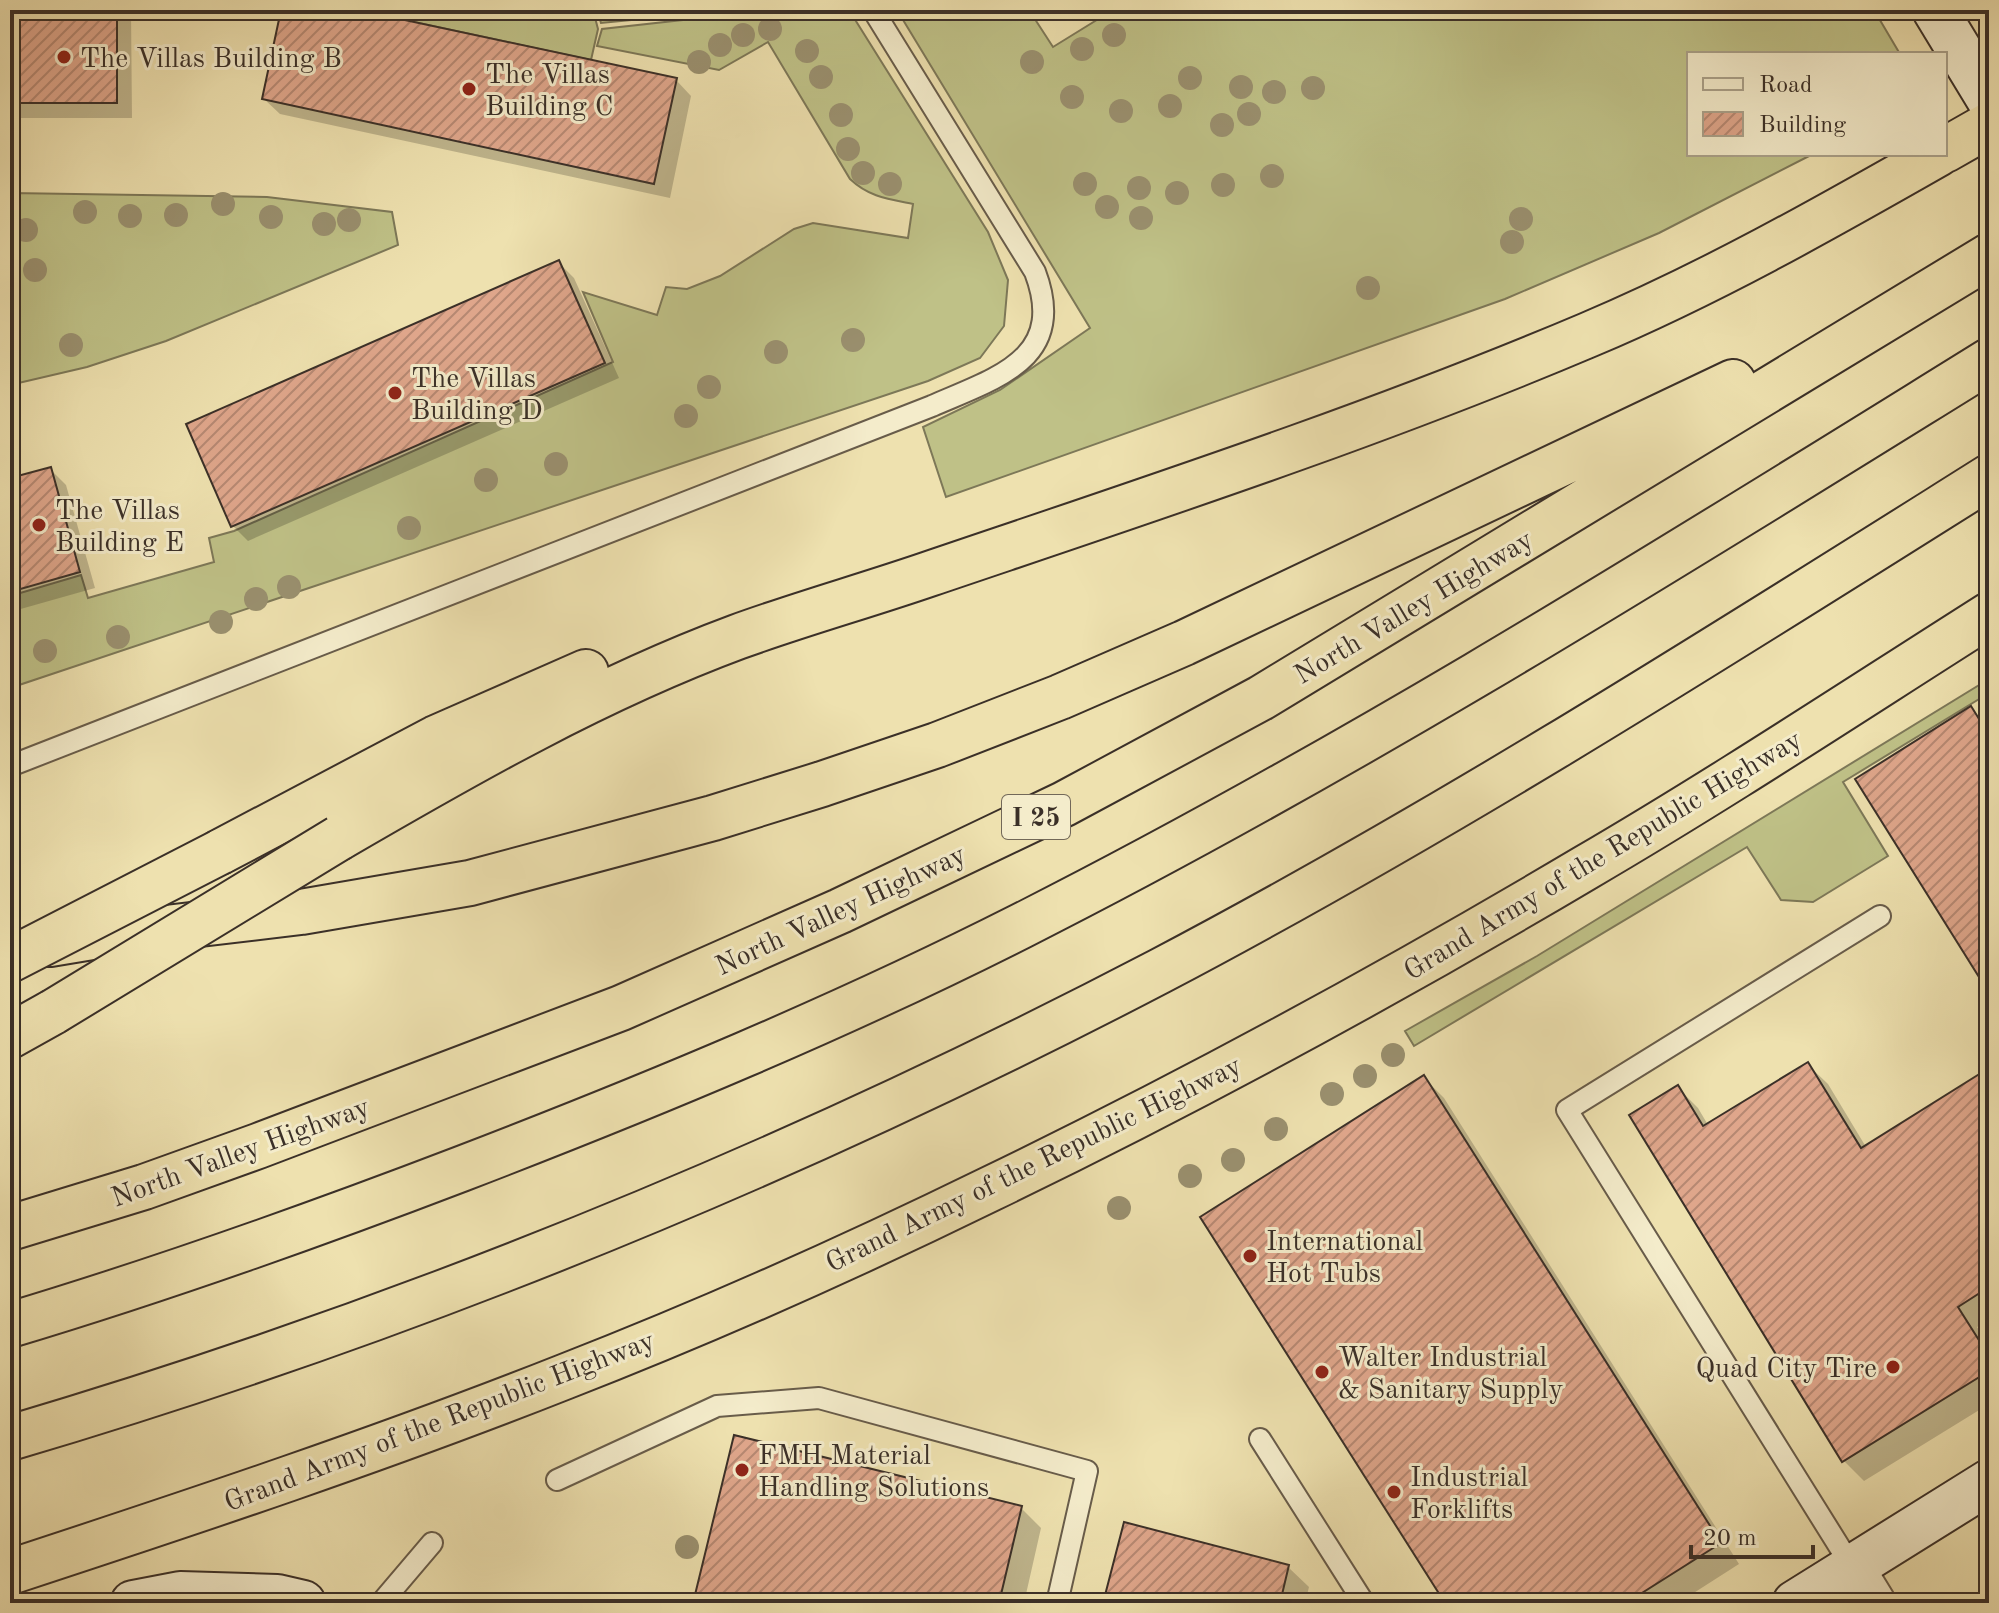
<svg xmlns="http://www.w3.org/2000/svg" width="1999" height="1613" font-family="'Old Standard TT',serif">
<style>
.grass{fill:#bfc187;stroke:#7d7858;stroke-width:2}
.shadow{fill:#0003}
.building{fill:url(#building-hatch);stroke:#3b3028;stroke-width:2}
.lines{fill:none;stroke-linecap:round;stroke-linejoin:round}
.lane-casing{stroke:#685c4a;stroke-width:24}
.street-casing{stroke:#685c4a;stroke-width:46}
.secondary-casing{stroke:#3b3028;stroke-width:48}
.highway-casing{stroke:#3b3028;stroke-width:48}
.lane{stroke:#f4eccb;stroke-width:20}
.street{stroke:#f4eccb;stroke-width:42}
.secondary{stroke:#f4eccb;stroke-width:44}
.highway{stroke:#eee1af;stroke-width:44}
.highway-bridge-casing{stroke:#3b3028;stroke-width:48;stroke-linecap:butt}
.highway-bridge{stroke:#eee1af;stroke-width:44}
.tree{fill:#9a906f}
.poi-dot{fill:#8f2418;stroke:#f4eccb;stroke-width:3}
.labels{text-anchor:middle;stroke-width:6;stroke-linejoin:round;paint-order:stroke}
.shield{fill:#f4eccb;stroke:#726859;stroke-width:2}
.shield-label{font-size:26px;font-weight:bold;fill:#3b3028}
.poi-label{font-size:28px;fill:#3b3028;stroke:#f4eccb;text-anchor:start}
.street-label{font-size:28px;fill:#3b3028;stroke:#f4eccb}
</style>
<defs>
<pattern id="building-hatch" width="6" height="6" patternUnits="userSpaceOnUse" patternTransform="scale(2)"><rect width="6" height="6" fill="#dfa68b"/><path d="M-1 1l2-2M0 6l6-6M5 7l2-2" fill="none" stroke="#b68872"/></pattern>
</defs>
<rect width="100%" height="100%" fill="#eee1af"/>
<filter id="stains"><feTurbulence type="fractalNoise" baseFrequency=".0025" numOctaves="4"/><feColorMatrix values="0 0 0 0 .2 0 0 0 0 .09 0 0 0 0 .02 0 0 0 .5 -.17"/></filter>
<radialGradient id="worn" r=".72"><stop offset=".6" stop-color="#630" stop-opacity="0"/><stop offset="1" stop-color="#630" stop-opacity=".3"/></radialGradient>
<path class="grass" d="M358,10H593L598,29L591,60Z
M597,10H735L601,23Z
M773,10H849L988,232L1008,280L1004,326L980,358L928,381L10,688V596L81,575L88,598L214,562L209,538L234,531L613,362L583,292L657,315L666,287L687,289L720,276L794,229L813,223L908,238L913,204C888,199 869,197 850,179L768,42L719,70L597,46L602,29Z
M897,10H1029L1053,47L1113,10H1874L1900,54H1689V154H1813L1659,233L1505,299L946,497L923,427L1000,390L1090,328Z
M10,193L267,197L392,212L398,245L166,341L87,367L10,385Z
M1989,679V693L1843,782L1888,856L1813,902L1781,900L1747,847L1414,1046L1405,1031L1537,956Z"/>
<path class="shadow" d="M10,10H131L132,118H10Z
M283,10H349L676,80L691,96L670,198L280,114L264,99Z
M559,263L574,278L619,378L248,541L233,526Z
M50,469L66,485L95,588L10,612V481Z
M1971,709L1989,728V989Z
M1807,1064L1828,1084L1866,1147L1989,1070V1320L1977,1327L1989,1346V1404L1864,1481L1844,1461L1677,1087L1698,1108L1708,1125Z
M1424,1078L1444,1098L1739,1564L1678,1603H1447Z
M1021,1508L1041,1528L1024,1603H695Z
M1288,1567L1309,1587L1305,1603H1105Z"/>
<path class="building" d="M10,10H117V103H10Z
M281,10H358L677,78L654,184L262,99Z
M559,260L605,363L231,527L186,424Z
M51,467L80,572L10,592V478Z
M1971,706L1989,735V993L1855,779Z
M1808,1062L1861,1148L1989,1068V1287L1958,1307L1989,1356V1371L1842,1462L1629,1115L1678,1085L1703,1126Z
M1424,1075L1721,1543L1626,1603H1445L1200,1217Z
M734,1435L1022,1506L999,1603H693Z
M1124,1522L1289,1565L1280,1603H1103Z"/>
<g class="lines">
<defs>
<path id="lane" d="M10,766L932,406C996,378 1068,359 1035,272L873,10
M1260,1439L1364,1603
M557,1480L717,1406L819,1398L1087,1471L1057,1603
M1852,1567L1567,1110L1880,916
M381,1603L432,1543"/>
<path id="street" d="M1852,1567L1874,1603"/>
<path id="secondary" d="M1935,10L1989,99
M133,1603L180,1594L277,1597L303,1603
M1795,1603L1989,1482"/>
<path id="highway" d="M1945,150L1989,125
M339,838C468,763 597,689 737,637C800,614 865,596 929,574C1150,499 1373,426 1588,335C1709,284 1824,219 1938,154
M220,852L436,738L586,672
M50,944L98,936L301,912L470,883L713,818L822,784L937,745L1060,697L1184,643L1733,382
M10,1036L53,1012
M10,1228L144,1187L258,1146L621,1008L840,911L1064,804L1261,698L1989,256
M10,1325C163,1279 312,1226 461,1169C651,1096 839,1018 1021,926C1355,757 1671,558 1989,361
M10,1438C406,1321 794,1162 1160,971C1445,821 1717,648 1989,477
M10,1572C196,1511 382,1449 564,1377C708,1321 851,1257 990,1189C1193,1091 1391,983 1585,868C1722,788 1855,700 1989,615"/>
</defs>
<use href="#lane" class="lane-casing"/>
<use href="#street" class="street-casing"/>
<use href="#secondary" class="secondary-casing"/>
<use href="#highway" class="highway-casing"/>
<use href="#lane" class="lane"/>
<use href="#street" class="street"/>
<use href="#secondary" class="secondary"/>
<use href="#highway" class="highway"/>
<defs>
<path id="highway-bridge" d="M10,960L220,852
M53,1012L339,838"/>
</defs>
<use href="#highway-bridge" class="highway-bridge-casing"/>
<use href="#highway-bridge" class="highway-bridge"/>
</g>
<g class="tree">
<circle cx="770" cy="29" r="12"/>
<circle cx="743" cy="35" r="12"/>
<circle cx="1114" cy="35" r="12"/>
<circle cx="720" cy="45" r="12"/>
<circle cx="1082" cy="49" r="12"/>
<circle cx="807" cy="51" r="12"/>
<circle cx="699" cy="62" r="12"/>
<circle cx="1032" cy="62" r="12"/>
<circle cx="821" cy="77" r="12"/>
<circle cx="1190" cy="78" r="12"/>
<circle cx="1241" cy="87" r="12"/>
<circle cx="1313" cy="88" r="12"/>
<circle cx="1274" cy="92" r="12"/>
<circle cx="1072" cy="97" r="12"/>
<circle cx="1170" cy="106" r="12"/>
<circle cx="1121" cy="111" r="12"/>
<circle cx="1249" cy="114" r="12"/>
<circle cx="841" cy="115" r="12"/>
<circle cx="1222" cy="125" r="12"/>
<circle cx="848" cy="149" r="12"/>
<circle cx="863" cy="173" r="12"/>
<circle cx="1272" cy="176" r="12"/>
<circle cx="890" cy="184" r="12"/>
<circle cx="1085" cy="184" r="12"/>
<circle cx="1223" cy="185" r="12"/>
<circle cx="1139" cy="188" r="12"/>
<circle cx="1177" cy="193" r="12"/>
<circle cx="223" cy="204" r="12"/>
<circle cx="1107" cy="207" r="12"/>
<circle cx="85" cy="212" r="12"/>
<circle cx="176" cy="215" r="12"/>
<circle cx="130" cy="216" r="12"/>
<circle cx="271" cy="217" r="12"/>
<circle cx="1141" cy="218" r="12"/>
<circle cx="1521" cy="219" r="12"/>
<circle cx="349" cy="220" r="12"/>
<circle cx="324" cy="224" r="12"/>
<circle cx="26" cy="230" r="12"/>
<circle cx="1512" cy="242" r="12"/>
<circle cx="35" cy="270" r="12"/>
<circle cx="1368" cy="288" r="12"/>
<circle cx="853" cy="340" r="12"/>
<circle cx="71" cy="345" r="12"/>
<circle cx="776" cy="352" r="12"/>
<circle cx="709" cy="387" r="12"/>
<circle cx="686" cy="416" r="12"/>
<circle cx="556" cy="464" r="12"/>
<circle cx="486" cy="480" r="12"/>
<circle cx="409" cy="528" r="12"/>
<circle cx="289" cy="587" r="12"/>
<circle cx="256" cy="599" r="12"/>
<circle cx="221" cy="622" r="12"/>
<circle cx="118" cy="637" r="12"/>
<circle cx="45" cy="651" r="12"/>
<circle cx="1393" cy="1055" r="12"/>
<circle cx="1365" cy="1076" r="12"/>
<circle cx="1332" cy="1094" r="12"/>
<circle cx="1276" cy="1129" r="12"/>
<circle cx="1233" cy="1160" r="12"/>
<circle cx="1190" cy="1176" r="12"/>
<circle cx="1119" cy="1208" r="12"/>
<circle cx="687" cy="1547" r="12"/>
</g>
<g class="poi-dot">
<circle cx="64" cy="57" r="8"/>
<circle cx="469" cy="89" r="8"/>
<circle cx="395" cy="393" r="8"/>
<circle cx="39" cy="525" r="8"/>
<circle cx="1250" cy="1256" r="8"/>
<circle cx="1893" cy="1367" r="8"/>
<circle cx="1322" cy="1372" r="8"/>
<circle cx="742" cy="1470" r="8"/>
<circle cx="1394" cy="1492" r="8"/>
</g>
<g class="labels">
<rect class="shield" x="1002" y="795" width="68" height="44" rx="6"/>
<g class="shield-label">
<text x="1036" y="826">I 25</text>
</g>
<g class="poi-label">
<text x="80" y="67">The Villas Building B</text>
<text x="485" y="83">The Villas<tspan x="485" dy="32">Building C</tspan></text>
<text x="411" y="387">The Villas<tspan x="411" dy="32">Building D</tspan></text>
<text x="55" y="519">The Villas<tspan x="55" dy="32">Building E</tspan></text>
<text x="1266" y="1250">International<tspan x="1266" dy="32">Hot Tubs</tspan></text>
<text x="1338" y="1366">Walter Industrial<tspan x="1338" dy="32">&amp; Sanitary Supply</tspan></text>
<text x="1877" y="1377" text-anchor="end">Quad City Tire</text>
<text x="758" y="1464">FMH Material<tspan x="758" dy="32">Handling Solutions</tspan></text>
<text x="1410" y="1486">Industrial<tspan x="1410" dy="32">Forklifts</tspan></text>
</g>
<g class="street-label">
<text transform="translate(1413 606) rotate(-31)" y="10">North Valley Highway</text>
<text transform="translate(1602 854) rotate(-31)" y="10">Grand Army of the Republic Highway</text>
<text transform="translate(840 909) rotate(-25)" y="10">North Valley Highway</text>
<text transform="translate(240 1151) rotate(-20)" y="10">North Valley Highway</text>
<text transform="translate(1033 1163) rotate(-26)" y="10">Grand Army of the Republic Highway</text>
<text transform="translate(439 1420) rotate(-21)" y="10">Grand Army of the Republic Highway</text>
</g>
</g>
<rect width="1999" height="1613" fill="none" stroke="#eee1af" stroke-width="40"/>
<rect x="12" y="12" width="1975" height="1589" fill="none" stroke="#3b3028" stroke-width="4"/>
<rect x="20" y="20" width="1959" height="1573" fill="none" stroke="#3b3028" stroke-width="2"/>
<rect x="1687" y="52" width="260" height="104" fill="#f4eccb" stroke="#aaa18a" stroke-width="2"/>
<rect x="1703" y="78" width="40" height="12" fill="#f4eccb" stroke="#aaa18a" stroke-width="2"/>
<text x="1759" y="92" font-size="24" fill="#3b3028">Road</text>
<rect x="1703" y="112" width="40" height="24" fill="url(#building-hatch)" stroke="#aaa18a" stroke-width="2"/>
<text x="1759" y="132" font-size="24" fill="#3b3028">Building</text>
<path d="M1691 1545v12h122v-12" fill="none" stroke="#3b3028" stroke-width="4"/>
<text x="1703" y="1545" font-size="24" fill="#3b3028" stroke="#f4eccb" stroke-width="6" paint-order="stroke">20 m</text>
<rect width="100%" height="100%" filter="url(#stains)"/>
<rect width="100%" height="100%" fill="url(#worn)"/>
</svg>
